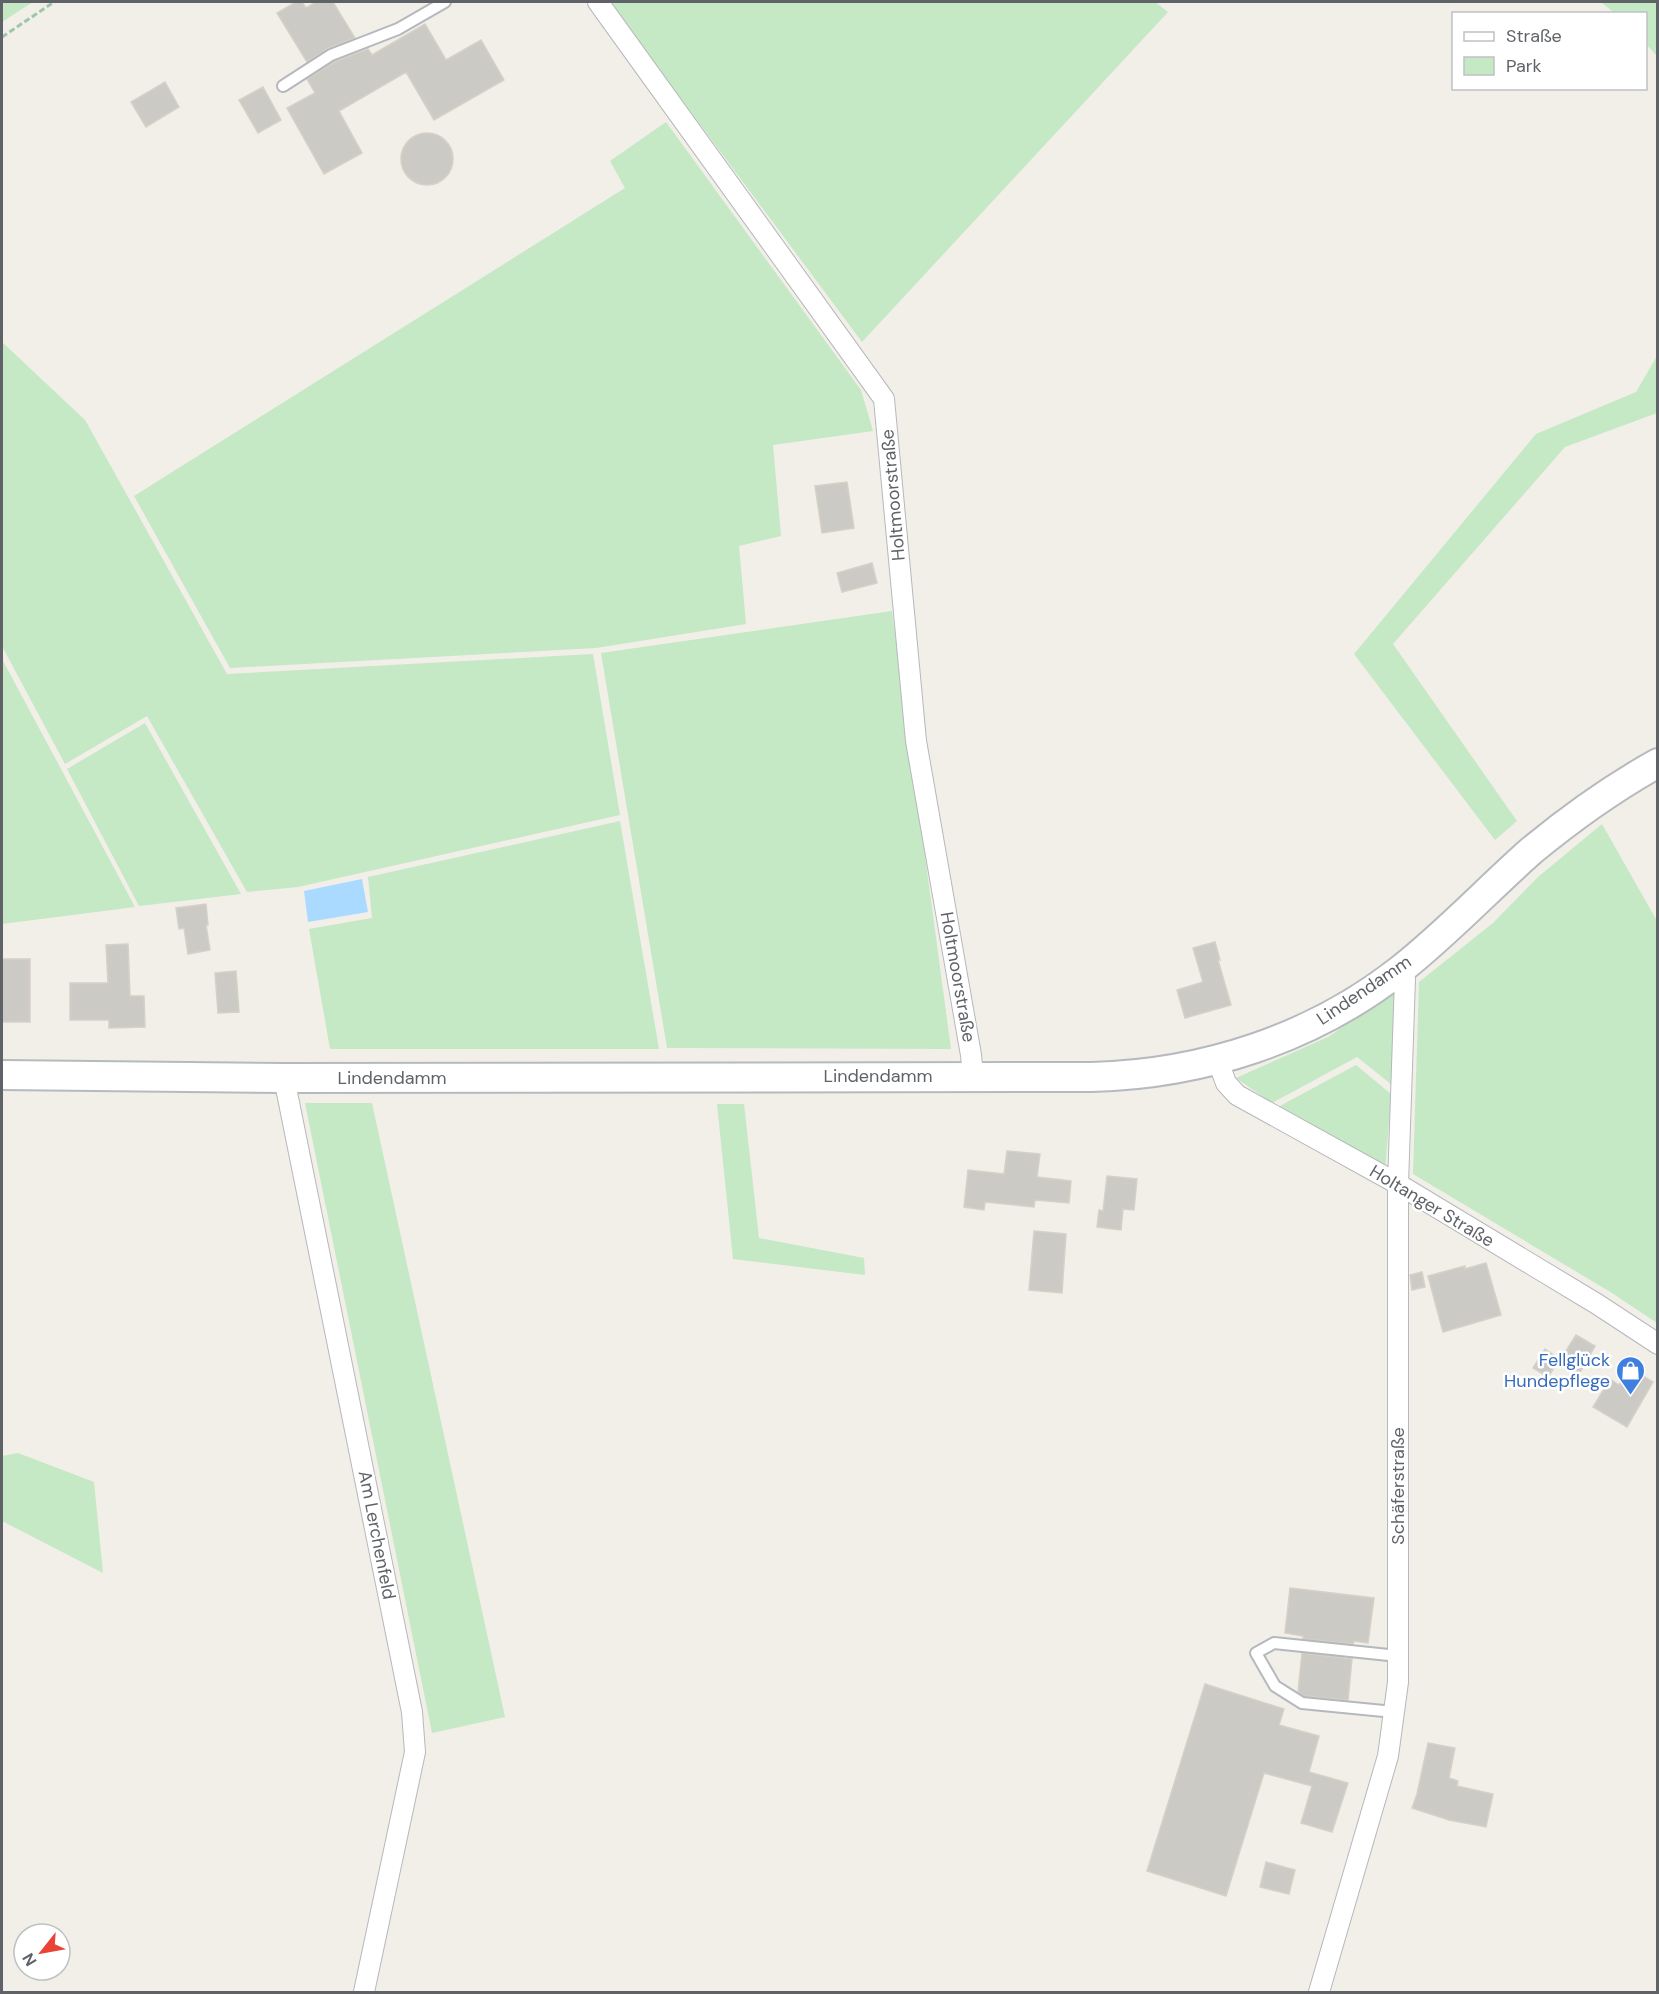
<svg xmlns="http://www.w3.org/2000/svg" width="1659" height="1994" font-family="'DM Sans',sans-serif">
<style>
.green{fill:#c5e8c5}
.water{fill:#aadaff}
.building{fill:#cccac5;stroke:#d6d1c6;stroke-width:1.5}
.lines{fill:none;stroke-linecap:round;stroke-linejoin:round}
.lane-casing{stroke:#b5b8bc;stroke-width:14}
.street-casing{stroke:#b5b8bc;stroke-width:22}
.secondary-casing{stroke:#b6babf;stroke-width:32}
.path{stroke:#9cc7a9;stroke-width:3;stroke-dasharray:6 3;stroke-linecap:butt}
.lane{stroke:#fff;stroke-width:10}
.street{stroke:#fff;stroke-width:20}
.secondary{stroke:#fff;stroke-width:28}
.labels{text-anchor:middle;stroke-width:5;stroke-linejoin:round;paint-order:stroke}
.street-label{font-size:18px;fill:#5f6368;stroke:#fff}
.shop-label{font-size:18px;fill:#366cbe;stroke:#fff;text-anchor:end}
</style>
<rect width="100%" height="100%" fill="#f1efe8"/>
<path class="green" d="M2,2H33L2,22Z
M609,2H1155L1168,12L862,342Z
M1601,2H1657V56L1646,44V14L1614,13Z
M666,122L861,390L873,431L773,445L781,536L739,546L746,624L596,648L230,668L134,496L625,188L610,161Z
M2,342L85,420L227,674L593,654L620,815L298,887L247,892L147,716L65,764L2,646Z
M1657,356V413L1565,447L1393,644L1517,821L1495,840L1354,654L1536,434L1636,392Z
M892,611L951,1049L667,1048L601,653Z
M2,659L135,907L2,924Z
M145,723L241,894L139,906L67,769Z
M620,821L659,1049H330L309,929L372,918L368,877Z
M1602,824L1657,921V1323L1612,1293L1413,1174L1419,982L1493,923L1538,877Z
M1394,992L1392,1085L1357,1057L1272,1103L1236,1078L1328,1037Z
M1356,1065L1391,1094L1385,1172L1278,1107Z
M305,1103H372L505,1717L432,1733Z
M717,1104H744L759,1238L864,1258L865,1275L733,1259Z
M18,1453L94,1482L103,1573L4,1522L2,1523V1456Z"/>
<path class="water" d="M362,879L368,912L308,922L304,891Z"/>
<path class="building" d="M296,2H302L306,8L316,2H333L355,38L328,48L307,62L277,13Z
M425,24L446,60L481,40L504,80L434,120L406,72L339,111L362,153L324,174L287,108L315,93L307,79L334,62L368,49L372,55Z
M165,82L179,107L146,127L131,102Z
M263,87L281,120L258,133L239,100Z
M401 159a26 26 0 1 1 52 0a26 26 0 1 1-52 0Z
M847,482L854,528L822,533L815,486Z
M872,563L877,583L842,592L837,573Z
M206,904L208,925H206L210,950L188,954L184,928L179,929L176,908Z
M1215,942L1220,960H1218L1231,1005L1185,1018L1177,990L1203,982L1193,948Z
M128,944L130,996H144L145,1027L109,1028V1020H70V983H108L106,945Z
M2,959H30V1022H2Z
M236,971L239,1012L218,1013L215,973Z
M1007,1151L1040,1154L1037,1177L1071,1181L1069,1203L1035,1200L1034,1207L985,1202L984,1210L964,1207L968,1170L1004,1174Z
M1107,1176L1137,1179L1134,1210L1123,1209L1121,1230L1097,1227L1099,1210L1103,1211Z
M1034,1231L1066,1234L1062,1293L1029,1290Z
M1486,1263L1501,1315L1443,1332L1428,1276L1465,1266V1269Z
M1422,1272L1425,1287L1412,1290L1410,1275Z
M1576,1335L1595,1346L1579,1374L1559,1362Z
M1545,1349L1560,1359L1548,1377L1533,1368Z
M1630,1368L1653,1382L1627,1427L1593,1407L1610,1379L1619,1385Z
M1290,1588L1374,1598L1368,1643L1354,1641L1353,1644L1303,1639V1636L1285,1633Z
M1302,1653L1352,1659L1348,1700L1304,1696L1298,1692Z
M1205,1684L1284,1709L1279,1725L1319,1736L1309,1772L1348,1783L1332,1832L1301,1823L1312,1786L1264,1773L1226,1896L1147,1871Z
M1428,1743L1455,1748L1449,1778L1458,1781L1457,1786L1493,1794L1486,1827L1449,1820L1412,1808L1417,1794Z
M1266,1862L1295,1870L1289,1894L1260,1887Z"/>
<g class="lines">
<defs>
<path id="lane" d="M283,86L331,55L398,29L445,2
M1394,1712L1302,1703L1275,1686L1256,1653L1274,1643L1398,1656"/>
<path id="street" d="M598,2L884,399L916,741L971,1055L973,1076
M1218,1061L1226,1083L1237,1095L1398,1184L1597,1304L1658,1344
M284,1078L412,1712L415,1752L364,1992
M1319,1992L1388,1756L1398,1682V1184L1405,979L1400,970"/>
<path id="secondary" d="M2,1075L284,1078L1092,1077C1203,1074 1312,1039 1400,970C1446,934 1487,890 1531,851C1571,818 1613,788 1658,763"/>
</defs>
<use href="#lane" class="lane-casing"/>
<use href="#street" class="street-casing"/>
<use href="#secondary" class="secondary-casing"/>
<path class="path" d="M2,37L54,2"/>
<use href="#lane" class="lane"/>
<use href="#street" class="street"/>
<use href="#secondary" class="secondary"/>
</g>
<defs>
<symbol id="shop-pin" viewBox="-11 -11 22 30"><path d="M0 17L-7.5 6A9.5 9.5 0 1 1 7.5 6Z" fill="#3f7fe0" stroke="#fff"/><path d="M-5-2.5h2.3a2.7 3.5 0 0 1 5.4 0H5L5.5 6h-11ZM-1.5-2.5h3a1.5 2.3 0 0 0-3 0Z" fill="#fff"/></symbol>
</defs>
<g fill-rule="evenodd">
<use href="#shop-pin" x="1614" y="1354" width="33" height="45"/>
</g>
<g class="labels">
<g class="street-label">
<text transform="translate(893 495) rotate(-95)" y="6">Holtmoorstraße</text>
<text transform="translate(958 977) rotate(80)" y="6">Holtmoorstraße</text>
<text transform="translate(1364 990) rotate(-34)" y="6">Lindendamm</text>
<text x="878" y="1082">Lindendamm</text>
<text x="392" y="1084">Lindendamm</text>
<text transform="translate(1432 1206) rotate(31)" y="6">Holtanger Straße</text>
<text transform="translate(1398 1486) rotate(-90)" y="6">Schäferstraße</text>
<text transform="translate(377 1535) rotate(79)" y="6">Am Lerchenfeld</text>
</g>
<g class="shop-label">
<text x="1610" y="1366">Fellglück<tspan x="1610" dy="21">Hundepflege</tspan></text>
</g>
</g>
<rect width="1659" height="1994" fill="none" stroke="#5f6368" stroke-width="6"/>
<rect x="1452" y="12" width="195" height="78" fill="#ffffff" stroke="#bfc1c3" stroke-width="1.5"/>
<rect x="1464" y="32" width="30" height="9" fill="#ffffff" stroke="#bfc1c3" stroke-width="1.5"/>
<text x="1506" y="42" font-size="18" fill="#5f6368">Straße</text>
<rect x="1464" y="57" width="30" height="18" fill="#c5e8c5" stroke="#bfc1c3" stroke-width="1.5"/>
<text x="1506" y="72" font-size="18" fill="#5f6368">Park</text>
<g transform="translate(42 1952) rotate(239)"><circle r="28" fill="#ffffff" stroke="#bfc1c3" stroke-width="1.5"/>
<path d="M0-4.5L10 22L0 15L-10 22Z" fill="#ea4335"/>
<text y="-9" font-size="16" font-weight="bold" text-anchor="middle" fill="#5f6368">N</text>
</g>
</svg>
